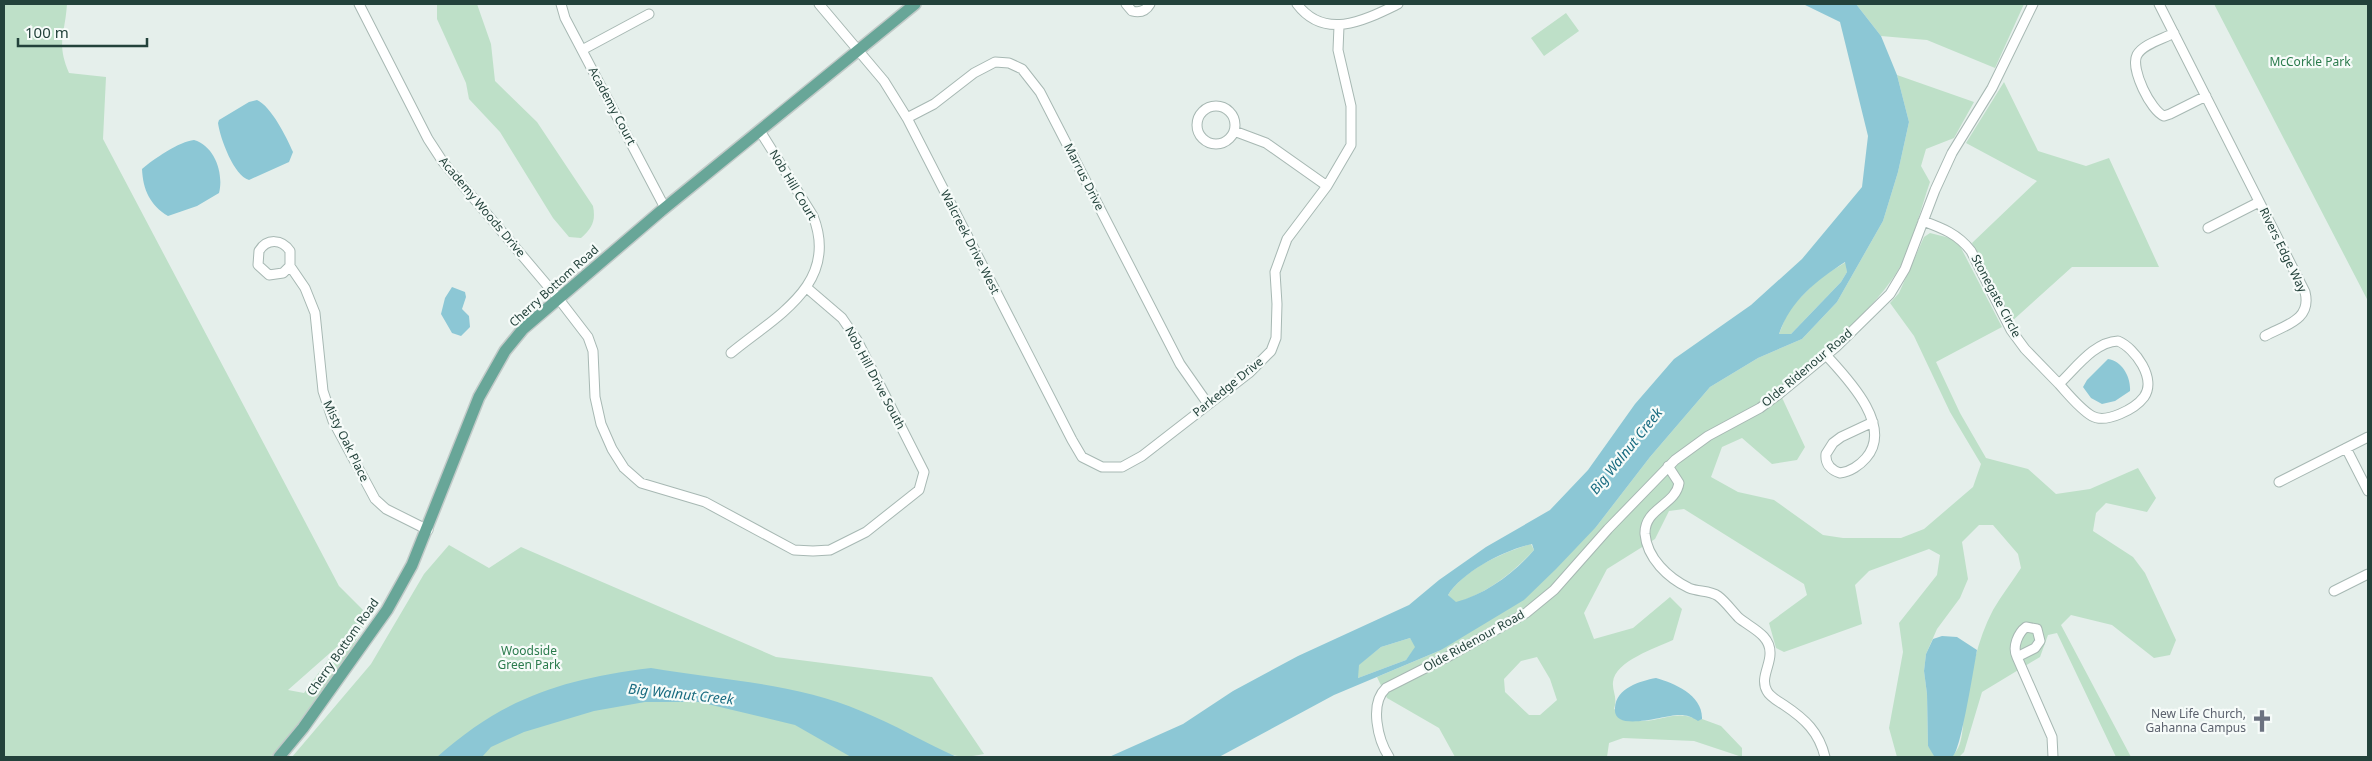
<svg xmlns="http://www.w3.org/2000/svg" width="2372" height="761" font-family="'Noto Sans',sans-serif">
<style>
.green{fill:#bee0c8;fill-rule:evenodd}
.water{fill:#8cc7d5;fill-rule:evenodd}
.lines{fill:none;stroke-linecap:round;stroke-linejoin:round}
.minor-casing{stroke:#a7b8b3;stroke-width:11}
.major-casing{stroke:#c1cac8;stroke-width:14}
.minor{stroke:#fff;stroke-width:9}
.major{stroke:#68a698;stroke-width:11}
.labels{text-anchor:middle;stroke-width:4.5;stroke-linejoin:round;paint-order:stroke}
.park-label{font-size:12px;fill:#2b7b4d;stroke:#f6fbf9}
.street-label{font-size:12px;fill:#23423b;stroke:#f6fbf9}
.worship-label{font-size:12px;fill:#5b616d;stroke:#f6fbf9;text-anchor:end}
.water-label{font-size:14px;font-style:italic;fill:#1a6c81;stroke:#f6fbf9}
</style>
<rect width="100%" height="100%" fill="#e5efeb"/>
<path class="green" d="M4,4H67C65,35 56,42 69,73L106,77L103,139L339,586L368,615C348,665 305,716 271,757H4ZM339,645L304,693L288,690Z
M437,4H477L491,44L495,81L537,122L593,206C596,221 592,228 581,238L569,237L553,218L500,132L469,99L466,83L437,19Z
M1856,4H2024L1995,68L1927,40L1881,36Z
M2214,4H2368V301Z
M1566,13L1579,31L1544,56L1531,38Z
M1897,75L1974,102L1954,138L1926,149L1921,166L1930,182C1921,208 1913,241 1901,265C1878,308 1816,357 1778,389L1805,447L1797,460L1772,464L1742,438L1722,447L1711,477L1738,492L1774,500L1823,535L1843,538H1901L1924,529L1973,487L1981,464L1950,412L1914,336L1890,303L1899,293L1924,237L1930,233L1950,238L1960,246L2002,327L1936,362L1960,413L1986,458L2028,469L2056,494L2090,489L2138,468L2156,498L2147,512L2106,503L2096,513L2093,531L2133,557L2145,573L2176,640L2170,655L2154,658L2112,625L2071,615L2061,625L2131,757H2116L2057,633L2048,635L2040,657L1982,692L1964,752L1959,757H1950C1965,749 1962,721 1965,707C1971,674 1977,640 1993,610C2001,596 2012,582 2021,568L2018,554L1993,525H1979L1962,542L1968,579L1960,598L1937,629L1926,654L1924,671L1927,694L1928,746L1937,757H1897L1889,728L1903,652L1899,623L1937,575L1940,555L1929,549L1869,571L1855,585L1862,624L1784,652L1776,648L1769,623L1807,595L1804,584L1684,509L1669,511L1655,539L1607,569L1584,613L1594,639L1633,628L1670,597L1682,609L1673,640C1656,648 1615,661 1613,682C1612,692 1618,697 1614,709C1621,713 1632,721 1639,721C1661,722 1677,709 1698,720L1702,719L1721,726L1742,748V757L1694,741L1623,738L1609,743L1607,757H1455L1439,728L1387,698L1377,677L1441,650L1596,527L1650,457L1710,387L1758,358L1802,339L1837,302L1883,221L1898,172L1909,122ZM1537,657L1550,679L1557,700L1540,715H1529L1505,692L1504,679L1521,661Z
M2004,82L2038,151L2086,166L2109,158L2159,267H2072L2011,322L1972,243L2037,181L1966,143Z
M1846,262L1847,272L1841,282L1791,334H1779L1789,309L1820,278Z
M1531,544L1534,550C1513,573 1486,594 1456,603L1448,595C1466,568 1502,553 1531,544Z
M449,545L489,568L521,547L776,657L932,677L984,754C970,757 960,758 946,753L947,757H292L371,664L424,574Z
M1410,638L1416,647L1406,660L1358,678V665L1381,647Z"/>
<path class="water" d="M1803,4H1856L1881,36L1897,75L1909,122L1898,172L1883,221L1837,302L1802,339L1758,358L1710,387L1650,457L1596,527L1556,569L1524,600L1441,650L1334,695L1219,757H1109L1183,724L1233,691L1298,656L1409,605L1439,580L1486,547L1550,510L1588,470L1635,404L1674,359L1751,305L1802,259L1862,187L1868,136L1840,22ZM1845,262L1847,272L1841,282L1791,334H1779C1791,300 1816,281 1845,262ZM1532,544L1534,550C1514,573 1486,594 1456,602L1448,595C1463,571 1505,550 1532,544ZM1410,638L1415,647L1406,660L1358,678L1359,665L1381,647Z
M257,100C271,106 287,138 293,152L289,162L249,180C234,176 220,138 218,123L219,120L249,102Z
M194,140C215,146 224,174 219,193L197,206L168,216C150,205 143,190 142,169C152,160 180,141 194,140Z
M452,287L465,292L466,297L462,309L469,316L470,327L461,336L452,333L441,314L445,298Z
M2108,359C2122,361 2131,377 2130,391L2115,401L2102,404L2091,398L2083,387L2087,380Z
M1942,636L1957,637L1977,650C1974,666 1961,750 1953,756C1949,759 1939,757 1934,756L1928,746L1927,694L1924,671L1926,654L1933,639Z
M651,668C719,680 797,683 861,711C894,724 925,743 957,757H851L795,725L699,702H645L594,711L524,732L491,747L482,757H437C505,697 563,679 651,668Z
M1656,678C1674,683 1703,695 1702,719L1698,721C1692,717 1687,715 1680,715C1667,714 1612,734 1615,708C1616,688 1640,681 1656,678Z"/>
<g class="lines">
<defs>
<path id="minor" d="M359,4L428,139L443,162L558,298L588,337L593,351L595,397L601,424L612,449L624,468L641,483L705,502L794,550L813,551L830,550L866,532L919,490L924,472L857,340L842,318L807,288
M561,4L565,18L665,208
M819,4L884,81L907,118L1072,440L1082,457L1102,467H1122L1142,456L1249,373L1271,351L1276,338L1277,304L1275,272L1287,239L1327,186L1351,145V106L1338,50L1339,26
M1126,4L1132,11C1140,13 1146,11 1150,4
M1297,4C1325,41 1365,20 1398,4
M2159,4L2305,292C2312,320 2285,325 2265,336
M2174,33C2163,39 2143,44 2137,55C2130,69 2151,111 2164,116L2170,114L2206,96
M582,50L649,14
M1197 125a19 19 0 1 1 38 0a19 19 0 1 1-38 0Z
M907,118L934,104L974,73L995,62L1009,63L1022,69L1040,92L1180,364L1208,404
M1234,131L1266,143L1327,186
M1923,221C1942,228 1958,234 1971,251L2011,330L2025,349L2059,384
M2208,228L2259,202
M290,266L283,273L269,275L258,265L259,251C267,238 282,239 290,251V266L305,288L315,313L323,391L333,421L375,499L386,509L428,530
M2118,341C2135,348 2157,379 2144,397C2135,409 2106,424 2092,416C2080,409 2069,395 2059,384C2076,368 2094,342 2118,341Z
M731,353C776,316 840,284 813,216L760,131
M1826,355C1847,378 1894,426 1866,458C1860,465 1850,472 1840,473C1831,470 1825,464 1826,454L1833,443L1841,437L1873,422
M2346,448L2368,491
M1668,466L1679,483C1676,505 1644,508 1645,534C1647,558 1668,578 1689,588C1698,592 1710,590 1718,596C1726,602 1732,611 1739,618C1751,628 1771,635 1770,654C1770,666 1760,679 1767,691C1770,697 1778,701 1784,705C1805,719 1819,732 1825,757
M2279,482L2368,437
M2334,591L2368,574
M2026,627L2037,629L2040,641L2035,648L2017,657C2012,647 2018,633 2026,627Z
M2017,657L2052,737L2053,757
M1389,757C1378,740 1369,704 1386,688L1451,655L1526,613L1554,590L1608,529L1675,460L1708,436L1760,408L1779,394L1836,347L1890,294L1905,269L1935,190L1952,153L1992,88L2033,4"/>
<path id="major" d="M279,757L303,728L387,610L412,565L479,397L505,351L523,329L661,211L915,4"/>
</defs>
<use href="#minor" class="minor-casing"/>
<use href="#major" class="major-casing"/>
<use href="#minor" class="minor"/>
<use href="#major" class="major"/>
</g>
<defs>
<symbol id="church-bare" viewBox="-9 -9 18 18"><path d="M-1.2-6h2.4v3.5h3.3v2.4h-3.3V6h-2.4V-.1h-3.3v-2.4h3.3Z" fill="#6b7280" stroke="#f6fbf9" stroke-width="2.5" paint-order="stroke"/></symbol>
</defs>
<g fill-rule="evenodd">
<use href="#church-bare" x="2246" y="705" width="32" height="32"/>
</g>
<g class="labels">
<g class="park-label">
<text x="2310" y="66">McCorkle Park</text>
<text x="529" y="655">Woodside<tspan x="529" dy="14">Green Park</tspan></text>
</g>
<g class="street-label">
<text transform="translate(612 106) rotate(62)" y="4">Academy Court</text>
<text transform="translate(1084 177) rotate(63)" y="4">Marrus Drive</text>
<text transform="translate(793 185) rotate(59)" y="4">Nob Hill Court</text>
<text transform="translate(482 207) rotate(50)" y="4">Academy Woods Drive</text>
<text transform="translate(970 242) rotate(63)" y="4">Walcreek Drive West</text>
<text transform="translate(2283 250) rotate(64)" y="4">Rivers Edge Way</text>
<text transform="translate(554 286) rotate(-42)" y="4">Cherry Bottom Road</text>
<text transform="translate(1996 296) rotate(62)" y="4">Stonegate Circle</text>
<text transform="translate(1807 368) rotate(-40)" y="4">Olde Ridenour Road</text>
<text transform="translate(875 378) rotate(62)" y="4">Nob Hill Drive South</text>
<text transform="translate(1228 387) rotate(-39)" y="4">Parkedge Drive</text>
<text transform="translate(346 441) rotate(64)" y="4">Misty Oak Place</text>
<text transform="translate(1474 641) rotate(-29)" y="4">Olde Ridenour Road</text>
<text transform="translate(343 647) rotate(-55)" y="4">Cherry Bottom Road</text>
</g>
<g class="worship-label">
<text x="2246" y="718">New Life Church,<tspan x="2246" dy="14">Gahanna Campus</tspan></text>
</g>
<g class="water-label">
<text transform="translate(1626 451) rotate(-51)" y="5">Big Walnut Creek</text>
<text transform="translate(681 694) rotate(6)" y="5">Big Walnut Creek</text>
</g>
</g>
<rect width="2372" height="761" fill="none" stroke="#23423b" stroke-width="10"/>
<path d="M18 38v8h129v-8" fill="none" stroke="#23423b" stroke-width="2.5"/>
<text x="25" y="38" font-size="15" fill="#23423b" stroke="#f6fbf9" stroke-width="4" paint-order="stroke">100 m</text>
</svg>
